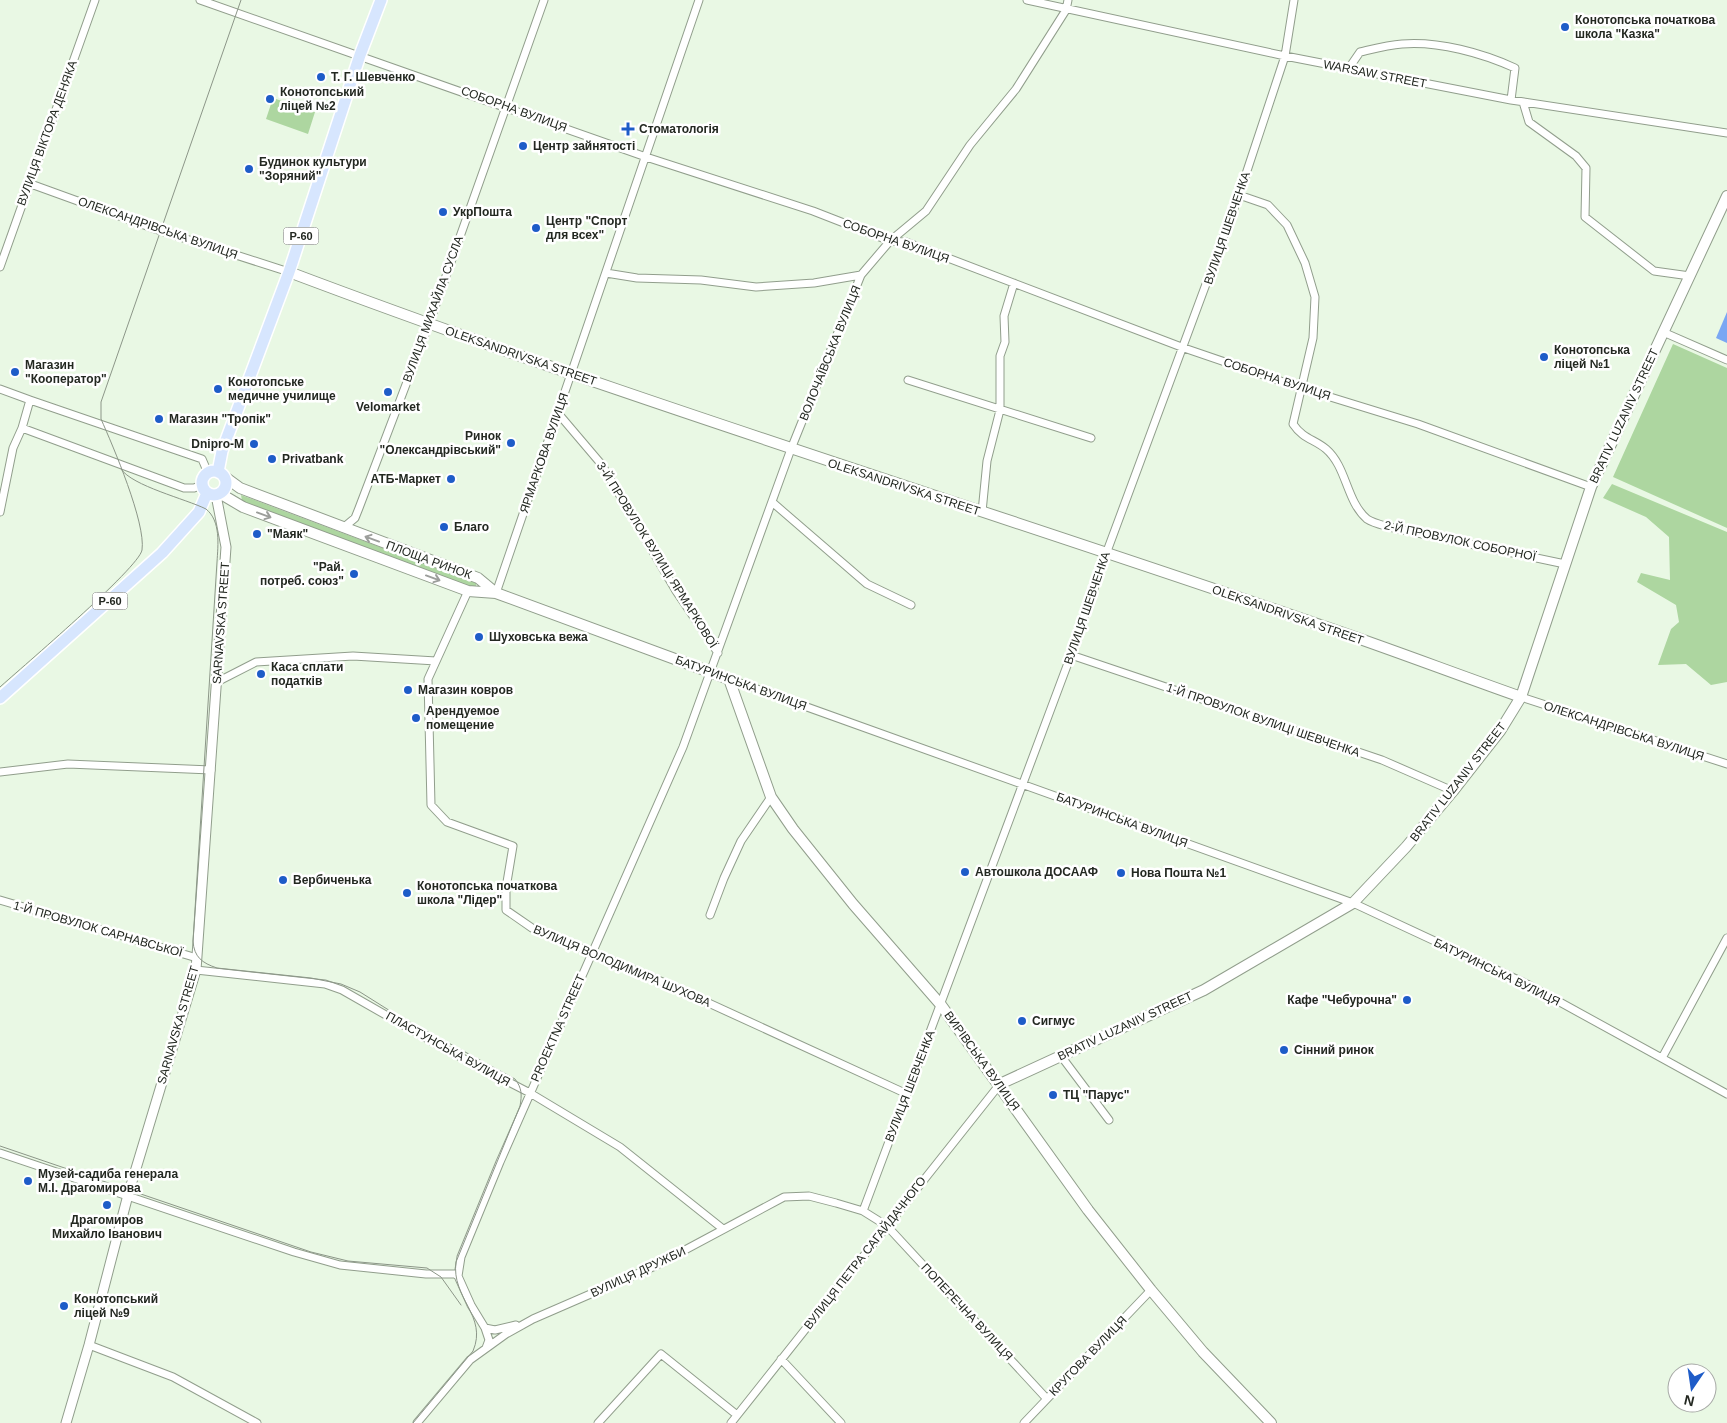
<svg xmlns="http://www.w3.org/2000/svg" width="1727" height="1423" font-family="Helvetica,sans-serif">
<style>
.green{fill:#add6a0}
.water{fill:#7aa7f3}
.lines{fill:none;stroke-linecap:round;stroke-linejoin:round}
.minor-casing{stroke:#919e8c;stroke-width:9}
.tertiary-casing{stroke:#919e8c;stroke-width:11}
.secondary-casing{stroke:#919e8c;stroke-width:12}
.primary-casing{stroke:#fff;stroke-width:14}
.minor{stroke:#fff;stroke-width:7}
.tertiary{stroke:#fff;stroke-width:9}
.secondary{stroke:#fff;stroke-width:10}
.primary{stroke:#d7e6fe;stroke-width:11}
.tram{stroke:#8c9688;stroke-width:1}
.oneway{stroke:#9c9e9b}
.poi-dot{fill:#1e5cc8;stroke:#fff;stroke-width:2}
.labels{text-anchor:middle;stroke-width:5;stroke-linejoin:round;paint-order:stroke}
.shield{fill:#fff;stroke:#656864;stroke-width:1}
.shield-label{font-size:11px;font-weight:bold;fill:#232821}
.poi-label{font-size:12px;font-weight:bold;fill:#232821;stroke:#fff;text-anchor:start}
.street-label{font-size:12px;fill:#232821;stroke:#fff}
</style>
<rect width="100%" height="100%" fill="#e9f8e4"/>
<path class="green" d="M273,98L315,112L308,134L266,119Z
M1673,344L1727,368V528L1613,477Z
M1612,484L1727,532V682L1711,685L1686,664L1658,665L1671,629L1679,622L1676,605L1637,582L1641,573L1670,580L1669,537L1646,517L1603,498Z
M241,495L476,583V586L474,588L242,501Z"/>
<path class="water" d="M1727,312V343L1716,338Z"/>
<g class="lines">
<defs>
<path id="minor" d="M200,0L646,157L813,211L890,241L906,242L1184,348L1301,388L1418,424L1591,487
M1027,0L1285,56L1511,100L1727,133
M1349,68L1360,52C1373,49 1388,45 1402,44C1439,41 1482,53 1515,68L1511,100
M1523,102L1529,122L1576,156L1586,168L1585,217L1654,271L1690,276
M28,183L155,229L289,272
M1239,195L1268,205L1287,225L1305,263L1315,297L1313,338L1293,424C1303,439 1314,439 1326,449C1347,467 1346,501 1367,519C1373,523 1382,525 1389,527L1565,564
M0,267L95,0
M606,273L637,278L701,280L756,287L814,283L861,275
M1663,332L1727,360
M908,380L1091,438
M0,389L30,400L22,428L184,488H194L202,485
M30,400L202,459L208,473
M557,412L602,465L676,591L718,653
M772,502L867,584L911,605
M0,512L13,448L22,428
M982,512L987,461L1000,410V356L1005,342L1004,316L1014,283
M343,528L355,518L359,508L429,324L544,0
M468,591L428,679L431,805L447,822L513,846L506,888V910L532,928L665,983L907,1094
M496,593L699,0
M1071,655L1382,760L1453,791
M729,679L1353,903L1527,984L1727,1094
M217,682L256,662L353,656L436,661
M1521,697L1727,764
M0,772L68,764L211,770
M0,900L197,958
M710,915L724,878L741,841L771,797
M196,970L325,984L342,990L447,1050L530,1093L620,1147L723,1229
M1061,1056L1109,1120
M1662,1058L1727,938
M0,1153L294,1252L340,1265L426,1274H455L458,1276L471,1305L485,1328L495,1330L516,1325
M863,1211L1071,655L1106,554L1239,195L1285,56L1294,0
M458,1276L461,1257L500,1162L683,747L791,449L861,275L890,241L926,211L970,145L1016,89L1066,10L1068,0
M485,1328L489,1340L486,1348
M89,1345L173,1377L257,1423
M781,1359L841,1423
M417,1423L470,1360L506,1334L533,1319L655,1266L784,1197L809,1196L836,1203L863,1211L887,1226L1047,1399
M598,1423L661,1354L737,1415
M731,1423L1000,1084
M1024,1423L1151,1290"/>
<path id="tertiary" d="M66,1423L89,1345L128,1195L196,970L226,547L216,495"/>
<path id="secondary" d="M289,272C628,400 975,506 1317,624C1385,647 1453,673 1521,697
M225,477L240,488L478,578L496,593
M221,494L243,507L468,591L496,593L729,679L771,797L793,829L853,904L941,1005L1088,1210L1151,1290L1203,1352L1271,1423
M1000,1084L1204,990L1353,903L1406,847L1453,791L1500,731L1521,697L1591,487L1727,196"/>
<path id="primary" d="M202 483a12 12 0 1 1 24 0a12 12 0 1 1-24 0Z
M218,472L222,451L289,272L360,55L381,0
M0,698L162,553L199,512L207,493"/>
</defs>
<use href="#minor" class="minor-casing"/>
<use href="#tertiary" class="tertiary-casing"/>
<use href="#secondary" class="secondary-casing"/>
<use href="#primary" class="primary-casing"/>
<use href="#minor" class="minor"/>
<use href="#tertiary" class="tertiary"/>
<use href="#secondary" class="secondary"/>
<use href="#primary" class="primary"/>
<path class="tram" d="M121,469C132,486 186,499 206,509C221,521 218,545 217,562L193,941C194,957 202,963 217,968L311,978L341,984L360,992L395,1014L515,1079C522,1088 522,1095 520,1106L456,1262C451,1298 488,1316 473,1351L413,1423
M0,687C21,668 139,568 142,550C146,523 113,446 101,419V402L241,0
M0,1146L311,1252L348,1261L427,1268L441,1277L461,1305"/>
</g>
<defs><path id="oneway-shaft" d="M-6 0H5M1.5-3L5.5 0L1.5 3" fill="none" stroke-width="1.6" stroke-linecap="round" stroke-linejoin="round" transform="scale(1.25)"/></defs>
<g class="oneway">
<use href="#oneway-shaft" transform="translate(264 515) rotate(20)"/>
<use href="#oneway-shaft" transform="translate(372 539) rotate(-160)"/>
<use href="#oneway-shaft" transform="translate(433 578) rotate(20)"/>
</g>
<g class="poi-dot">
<circle cx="1565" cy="27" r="5"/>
<circle cx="321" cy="77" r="5"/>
<circle cx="270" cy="99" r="5"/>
<path d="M625.5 121.5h5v5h5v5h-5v5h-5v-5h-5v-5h5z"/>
<circle cx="523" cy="146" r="5"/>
<circle cx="249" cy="169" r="5"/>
<circle cx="443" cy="212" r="5"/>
<circle cx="536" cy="228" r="5"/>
<circle cx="1544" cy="357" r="5"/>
<circle cx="15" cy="372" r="5"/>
<circle cx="218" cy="389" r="5"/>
<circle cx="388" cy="392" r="5"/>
<circle cx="159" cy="419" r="5"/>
<circle cx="511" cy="443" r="5"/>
<circle cx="254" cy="444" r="5"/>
<circle cx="272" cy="459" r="5"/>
<circle cx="451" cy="479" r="5"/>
<circle cx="444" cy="527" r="5"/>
<circle cx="257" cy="534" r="5"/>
<circle cx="354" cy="574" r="5"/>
<circle cx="479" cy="637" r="5"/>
<circle cx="261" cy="674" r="5"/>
<circle cx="408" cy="690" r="5"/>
<circle cx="416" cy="718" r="5"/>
<circle cx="965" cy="872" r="5"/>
<circle cx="1121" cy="873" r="5"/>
<circle cx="283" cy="880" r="5"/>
<circle cx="407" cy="893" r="5"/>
<circle cx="1407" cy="1000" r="5"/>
<circle cx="1022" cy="1021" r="5"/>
<circle cx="1284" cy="1050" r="5"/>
<circle cx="1053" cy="1095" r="5"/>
<circle cx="28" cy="1181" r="5"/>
<circle cx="107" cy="1205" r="5"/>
<circle cx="64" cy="1306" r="5"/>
</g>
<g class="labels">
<g class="shield">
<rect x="283.5" y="227.5" width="35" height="17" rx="4"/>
<rect x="92.5" y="592.5" width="35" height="17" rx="4"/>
</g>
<g class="shield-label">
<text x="301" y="240">Р-60</text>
<text x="110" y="605">Р-60</text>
</g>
<g class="poi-label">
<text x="1575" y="24">Конотопська початкова<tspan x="1575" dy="14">школа "Казка"</tspan></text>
<text x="331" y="81">Т. Г. Шевченко</text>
<text x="280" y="96">Конотопський<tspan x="280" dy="14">ліцей №2</tspan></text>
<text x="639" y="133">Стоматологія</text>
<text x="533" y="150">Центр зайнятості</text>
<text x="259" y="166">Будинок культури<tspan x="259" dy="14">"Зоряний"</tspan></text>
<text x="453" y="216">УкрПошта</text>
<text x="546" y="225">Центр "Спорт<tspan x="546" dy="14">для всех"</tspan></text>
<text x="1554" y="354">Конотопська<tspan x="1554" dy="14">ліцей №1</tspan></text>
<text x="25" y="369">Магазин<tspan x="25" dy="14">"Кооператор"</tspan></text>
<text x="228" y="386">Конотопське<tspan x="228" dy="14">медичне училище</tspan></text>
<text x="388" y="411" text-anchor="middle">Velomarket</text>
<text x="169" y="423">Магазин "Тропік"</text>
<text x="501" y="440" text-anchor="end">Ринок<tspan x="501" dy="14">"Олександрівський"</tspan></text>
<text x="244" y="448" text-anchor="end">Dnipro-M</text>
<text x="282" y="463">Privatbank</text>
<text x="441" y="483" text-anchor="end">АТБ-Маркет</text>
<text x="454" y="531">Благо</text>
<text x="267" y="538">"Маяк"</text>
<text x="344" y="571" text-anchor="end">"Рай.<tspan x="344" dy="14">потреб. союз"</tspan></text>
<text x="489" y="641">Шуховська вежа</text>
<text x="271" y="671">Каса сплати<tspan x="271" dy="14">податків</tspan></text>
<text x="418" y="694">Магазин ковров</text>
<text x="426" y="715">Арендуемое<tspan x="426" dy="14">помещение</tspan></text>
<text x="975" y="876">Автошкола ДОСААФ</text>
<text x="1131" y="877">Нова Пошта №1</text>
<text x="293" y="884">Вербиченька</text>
<text x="417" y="890">Конотопська початкова<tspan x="417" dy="14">школа "Лідер"</tspan></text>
<text x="1397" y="1004" text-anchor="end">Кафе "Чебурочна"</text>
<text x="1032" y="1025">Сигмус</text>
<text x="1294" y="1054">Сінний ринок</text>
<text x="1063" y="1099">ТЦ "Парус"</text>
<text x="38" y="1178">Музей-садиба генерала<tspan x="38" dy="14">М.І. Драгомирова</tspan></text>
<text x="107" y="1224" text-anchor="middle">Драгомиров<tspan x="107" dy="14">Михайло Іванович</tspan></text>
<text x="74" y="1303">Конотопський<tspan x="74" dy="14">ліцей №9</tspan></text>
</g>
<g class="street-label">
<text transform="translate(1375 74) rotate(11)" y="4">WARSAW STREET</text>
<text transform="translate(514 109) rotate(20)" y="4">СОБОРНА ВУЛИЦЯ</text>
<text transform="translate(47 133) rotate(-70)" y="4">ВУЛИЦЯ ВІКТОРА ДЕНЯКА</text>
<text transform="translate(158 228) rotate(19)" y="4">ОЛЕКСАНДРІВСЬКА ВУЛИЦЯ</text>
<text transform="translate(1227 228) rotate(-71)" y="4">ВУЛИЦЯ ШЕВЧЕНКА</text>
<text transform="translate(896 241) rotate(19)" y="4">СОБОРНА ВУЛИЦЯ</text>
<text transform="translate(433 309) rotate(-70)" y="4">ВУЛИЦЯ МИХАЙЛА СУСЛА</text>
<text transform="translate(830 353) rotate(-68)" y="4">ВОЛОЧАЇВСЬКА ВУЛИЦЯ</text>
<text transform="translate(521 356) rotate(19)" y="4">OLEKSANDRIVSKA STREET</text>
<text transform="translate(1277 379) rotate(18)" y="4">СОБОРНА ВУЛИЦЯ</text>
<text transform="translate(1624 416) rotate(-65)" y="4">BRATIV LUZANIV STREET</text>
<text transform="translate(544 453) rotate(-71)" y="4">ЯРМАРКОВА ВУЛИЦЯ</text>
<text transform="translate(904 487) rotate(18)" y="4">OLEKSANDRIVSKA STREET</text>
<text transform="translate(1460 541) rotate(12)" y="4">2-Й ПРОВУЛОК СОБОРНОЇ</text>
<text transform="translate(657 555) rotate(58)" y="4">3-Й ПРОВУЛОК ВУЛИЦІ ЯРМАРКОВОЇ</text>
<text transform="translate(429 560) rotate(20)" y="4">ПЛОЩА РИНОК</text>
<text transform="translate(1087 608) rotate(-71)" y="4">ВУЛИЦЯ ШЕВЧЕНКА</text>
<text transform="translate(1288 615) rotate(19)" y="4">OLEKSANDRIVSKA STREET</text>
<text transform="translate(221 623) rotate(-86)" y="4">SARNAVSKA STREET</text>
<text transform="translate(741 683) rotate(20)" y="4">БАТУРИНСЬКА ВУЛИЦЯ</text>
<text transform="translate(1263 720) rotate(19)" y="4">1-Й ПРОВУЛОК ВУЛИЦІ ШЕВЧЕНКА</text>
<text transform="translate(1624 731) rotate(18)" y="4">ОЛЕКСАНДРІВСЬКА ВУЛИЦЯ</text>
<text transform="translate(1458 782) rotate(-52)" y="4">BRATIV LUZANIV STREET</text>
<text transform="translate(1122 820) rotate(20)" y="4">БАТУРИНСЬКА ВУЛИЦЯ</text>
<text transform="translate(98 929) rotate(16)" y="4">1-Й ПРОВУЛОК САРНАВСЬКОЇ</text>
<text transform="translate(622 966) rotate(23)" y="4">ВУЛИЦЯ ВОЛОДИМИРА ШУХОВА</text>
<text transform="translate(1497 972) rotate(26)" y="4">БАТУРИНСЬКА ВУЛИЦЯ</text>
<text transform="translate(178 1025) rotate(-74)" y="4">SARNAVSKA STREET</text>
<text transform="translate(1125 1026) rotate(-25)" y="4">BRATIV LUZANIV STREET</text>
<text transform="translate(558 1028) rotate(-66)" y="4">PROEKTNA STREET</text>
<text transform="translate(448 1049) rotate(29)" y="4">ПЛАСТУНСЬКА ВУЛИЦЯ</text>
<text transform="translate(982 1061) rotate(54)" y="4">ВИРІВСЬКА ВУЛИЦЯ</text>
<text transform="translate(910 1086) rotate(-69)" y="4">ВУЛИЦЯ ШЕВЧЕНКА</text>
<text transform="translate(865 1253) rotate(-52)" y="4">ВУЛИЦЯ ПЕТРА САГАЙДАЧНОГО</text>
<text transform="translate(638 1272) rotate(-25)" y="4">ВУЛИЦЯ ДРУЖБИ</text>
<text transform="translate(967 1312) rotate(47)" y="4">ПОПЕРЕЧНА ВУЛИЦЯ</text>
<text transform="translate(1088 1356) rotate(-46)" y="4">КРУГОВА ВУЛИЦЯ</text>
</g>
</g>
<g transform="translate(1692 1388) rotate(193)"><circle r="24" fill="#ffffff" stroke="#a7a9a6"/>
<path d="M0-4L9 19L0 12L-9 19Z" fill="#1e5cc8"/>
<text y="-8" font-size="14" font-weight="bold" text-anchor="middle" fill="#232821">N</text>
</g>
</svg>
